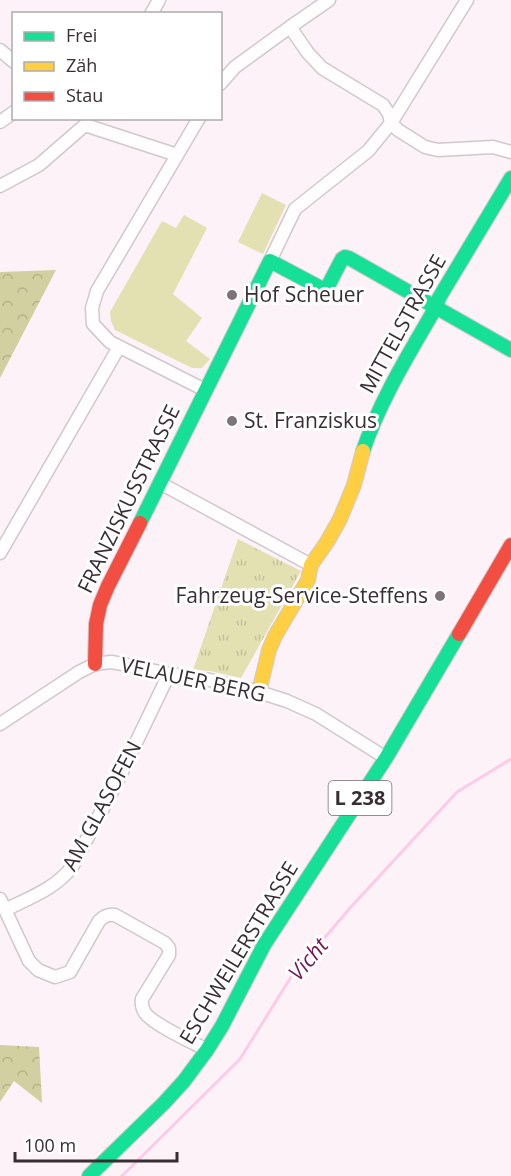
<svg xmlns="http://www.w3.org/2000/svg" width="511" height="1176" font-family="'Open Sans',sans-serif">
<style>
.grass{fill:#e3e0b2}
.forest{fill:url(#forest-crowns)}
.park{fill:url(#park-tufts)}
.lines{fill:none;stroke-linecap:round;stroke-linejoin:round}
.stream{stroke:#fdcbe7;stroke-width:3}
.street-casing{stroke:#d1c8cc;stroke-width:15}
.fast-casing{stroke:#d1c8cc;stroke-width:16}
.slow-casing{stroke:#d1c8cc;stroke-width:16}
.jam-casing{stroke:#d1c8cc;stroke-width:16}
.street{stroke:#fffdfe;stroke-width:12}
.fast{stroke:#16e098;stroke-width:14}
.slow{stroke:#ffcf43;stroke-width:14}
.jam{stroke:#f24e42;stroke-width:14}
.poi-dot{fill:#7d7378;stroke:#fff;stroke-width:2}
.labels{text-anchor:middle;stroke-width:6;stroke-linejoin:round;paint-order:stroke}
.shield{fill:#fff;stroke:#746d70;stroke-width:1.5}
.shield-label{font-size:20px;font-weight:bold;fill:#382e33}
.poi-label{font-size:21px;fill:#382e33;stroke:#fff;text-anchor:start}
.street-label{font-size:21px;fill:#382e33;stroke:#fff}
.water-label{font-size:22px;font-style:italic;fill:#751656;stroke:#fff}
</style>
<defs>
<pattern id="forest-crowns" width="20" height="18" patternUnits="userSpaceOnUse" patternTransform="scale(1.5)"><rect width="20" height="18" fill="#d2cfa0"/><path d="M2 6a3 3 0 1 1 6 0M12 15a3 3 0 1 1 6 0" fill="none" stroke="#b5b28a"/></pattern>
<pattern id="park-tufts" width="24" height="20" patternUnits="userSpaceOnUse" patternTransform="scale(1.5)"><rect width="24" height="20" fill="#e3e0b2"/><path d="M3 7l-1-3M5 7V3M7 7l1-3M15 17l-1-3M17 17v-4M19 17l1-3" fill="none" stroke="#c4c09a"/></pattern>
</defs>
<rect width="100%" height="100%" fill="#fcf2f7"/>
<path class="grass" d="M262,193L286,205L263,254L238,242Z
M184,215L207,228L173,294L202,318L186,341L210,359L202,368H192L115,330L111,321L110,312L162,221L176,228Z"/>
<path class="forest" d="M56,270L0,378V272Z
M0,1045L39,1047L42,1103L14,1081L0,1102Z"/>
<path class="park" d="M238,539L301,571L241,678L210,671L193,670Z"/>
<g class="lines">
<path class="stream" d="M122,1176L240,1059L291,977L350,908L457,792L511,759"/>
<defs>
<path id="street" d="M151,14L159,0
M290,27L308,53L322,68L383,105L389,114L391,123L398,130L425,147L438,150L493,147L511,152
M0,50L14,62
M220,84L235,67L290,27L329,0
M199,118L97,291L92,308L93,324L110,342L205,390
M0,122L14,112
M0,186L39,165L85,125L177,155
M270,261L295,209L368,151L391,123L467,0
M160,483L311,565
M0,553L119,347
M0,724L79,672L95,664L111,662L123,664L169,674L210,680L259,692L287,701L316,714L386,758
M0,899L29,961L38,970L55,977L70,972L99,921C104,916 108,914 115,915L165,943L169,948V955L142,999C141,1005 142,1008 145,1013C154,1025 192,1042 207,1050
M5,910C29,898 55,889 72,867L118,780L169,674"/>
<path id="fast" d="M363,451C380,400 409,354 436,307L439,298L511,178
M140,523L270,261L321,288H325L328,286L342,259L345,257L349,258L511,350
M89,1176L164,1103L184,1081L207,1050L222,1026L264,945L386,758L459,634"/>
<path id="slow" d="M259,692L269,650L275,636L308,580L311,565L327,542L340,519L354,485L363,451"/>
<path id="jam" d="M459,634L511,545
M95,664L96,624L100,605L108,586L140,523"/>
</defs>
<use href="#street" class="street-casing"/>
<use href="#fast" class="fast-casing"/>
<use href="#slow" class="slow-casing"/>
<use href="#jam" class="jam-casing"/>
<use href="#street" class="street"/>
<use href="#fast" class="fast"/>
<use href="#slow" class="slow"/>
<use href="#jam" class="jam"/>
</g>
<g class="poi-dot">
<circle cx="232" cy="295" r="6"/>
<circle cx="232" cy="421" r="6"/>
<circle cx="440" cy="596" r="6"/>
</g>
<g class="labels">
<rect class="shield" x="328.5" y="781" width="63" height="34" rx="4.5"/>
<g class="shield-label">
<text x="360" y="805">L 238</text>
</g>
<g class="poi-label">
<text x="244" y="302">Hof Scheuer</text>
<text x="244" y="428">St. Franziskus</text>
<text x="428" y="603" text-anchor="end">Fahrzeug-Service-Steffens</text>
</g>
<g class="street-label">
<text transform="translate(403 324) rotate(-61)" y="7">MITTELSTRASSE</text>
<text transform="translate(129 499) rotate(-64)" y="7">FRANZISKUSSTRASSE</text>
<text transform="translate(193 680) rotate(12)" y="7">VELAUER BERG</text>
<text transform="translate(102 806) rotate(-62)" y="7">AM GLASOFEN</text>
<text transform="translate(239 953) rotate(-59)" y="7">ESCHWEILERSTRASSE</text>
</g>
<g class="water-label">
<text transform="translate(308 959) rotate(-50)" y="8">Vicht</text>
</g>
</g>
<rect x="12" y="12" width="210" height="108" fill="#ffffff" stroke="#afabad" stroke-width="1.5"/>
<rect x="24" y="32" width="30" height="9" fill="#16e098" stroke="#afabad" stroke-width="1.5"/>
<text x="66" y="42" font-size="18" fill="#382e33">Frei</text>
<rect x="24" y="62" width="30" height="9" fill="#ffcf43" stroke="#afabad" stroke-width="1.5"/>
<text x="66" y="72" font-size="18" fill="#382e33">Zäh</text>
<rect x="24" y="92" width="30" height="9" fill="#f24e42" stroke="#afabad" stroke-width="1.5"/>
<text x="66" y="102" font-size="18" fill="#382e33">Stau</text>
<path d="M15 1152v9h162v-9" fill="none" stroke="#382e33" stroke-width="3"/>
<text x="24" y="1152" font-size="18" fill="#382e33" stroke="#ffffff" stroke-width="4.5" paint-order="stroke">100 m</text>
</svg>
